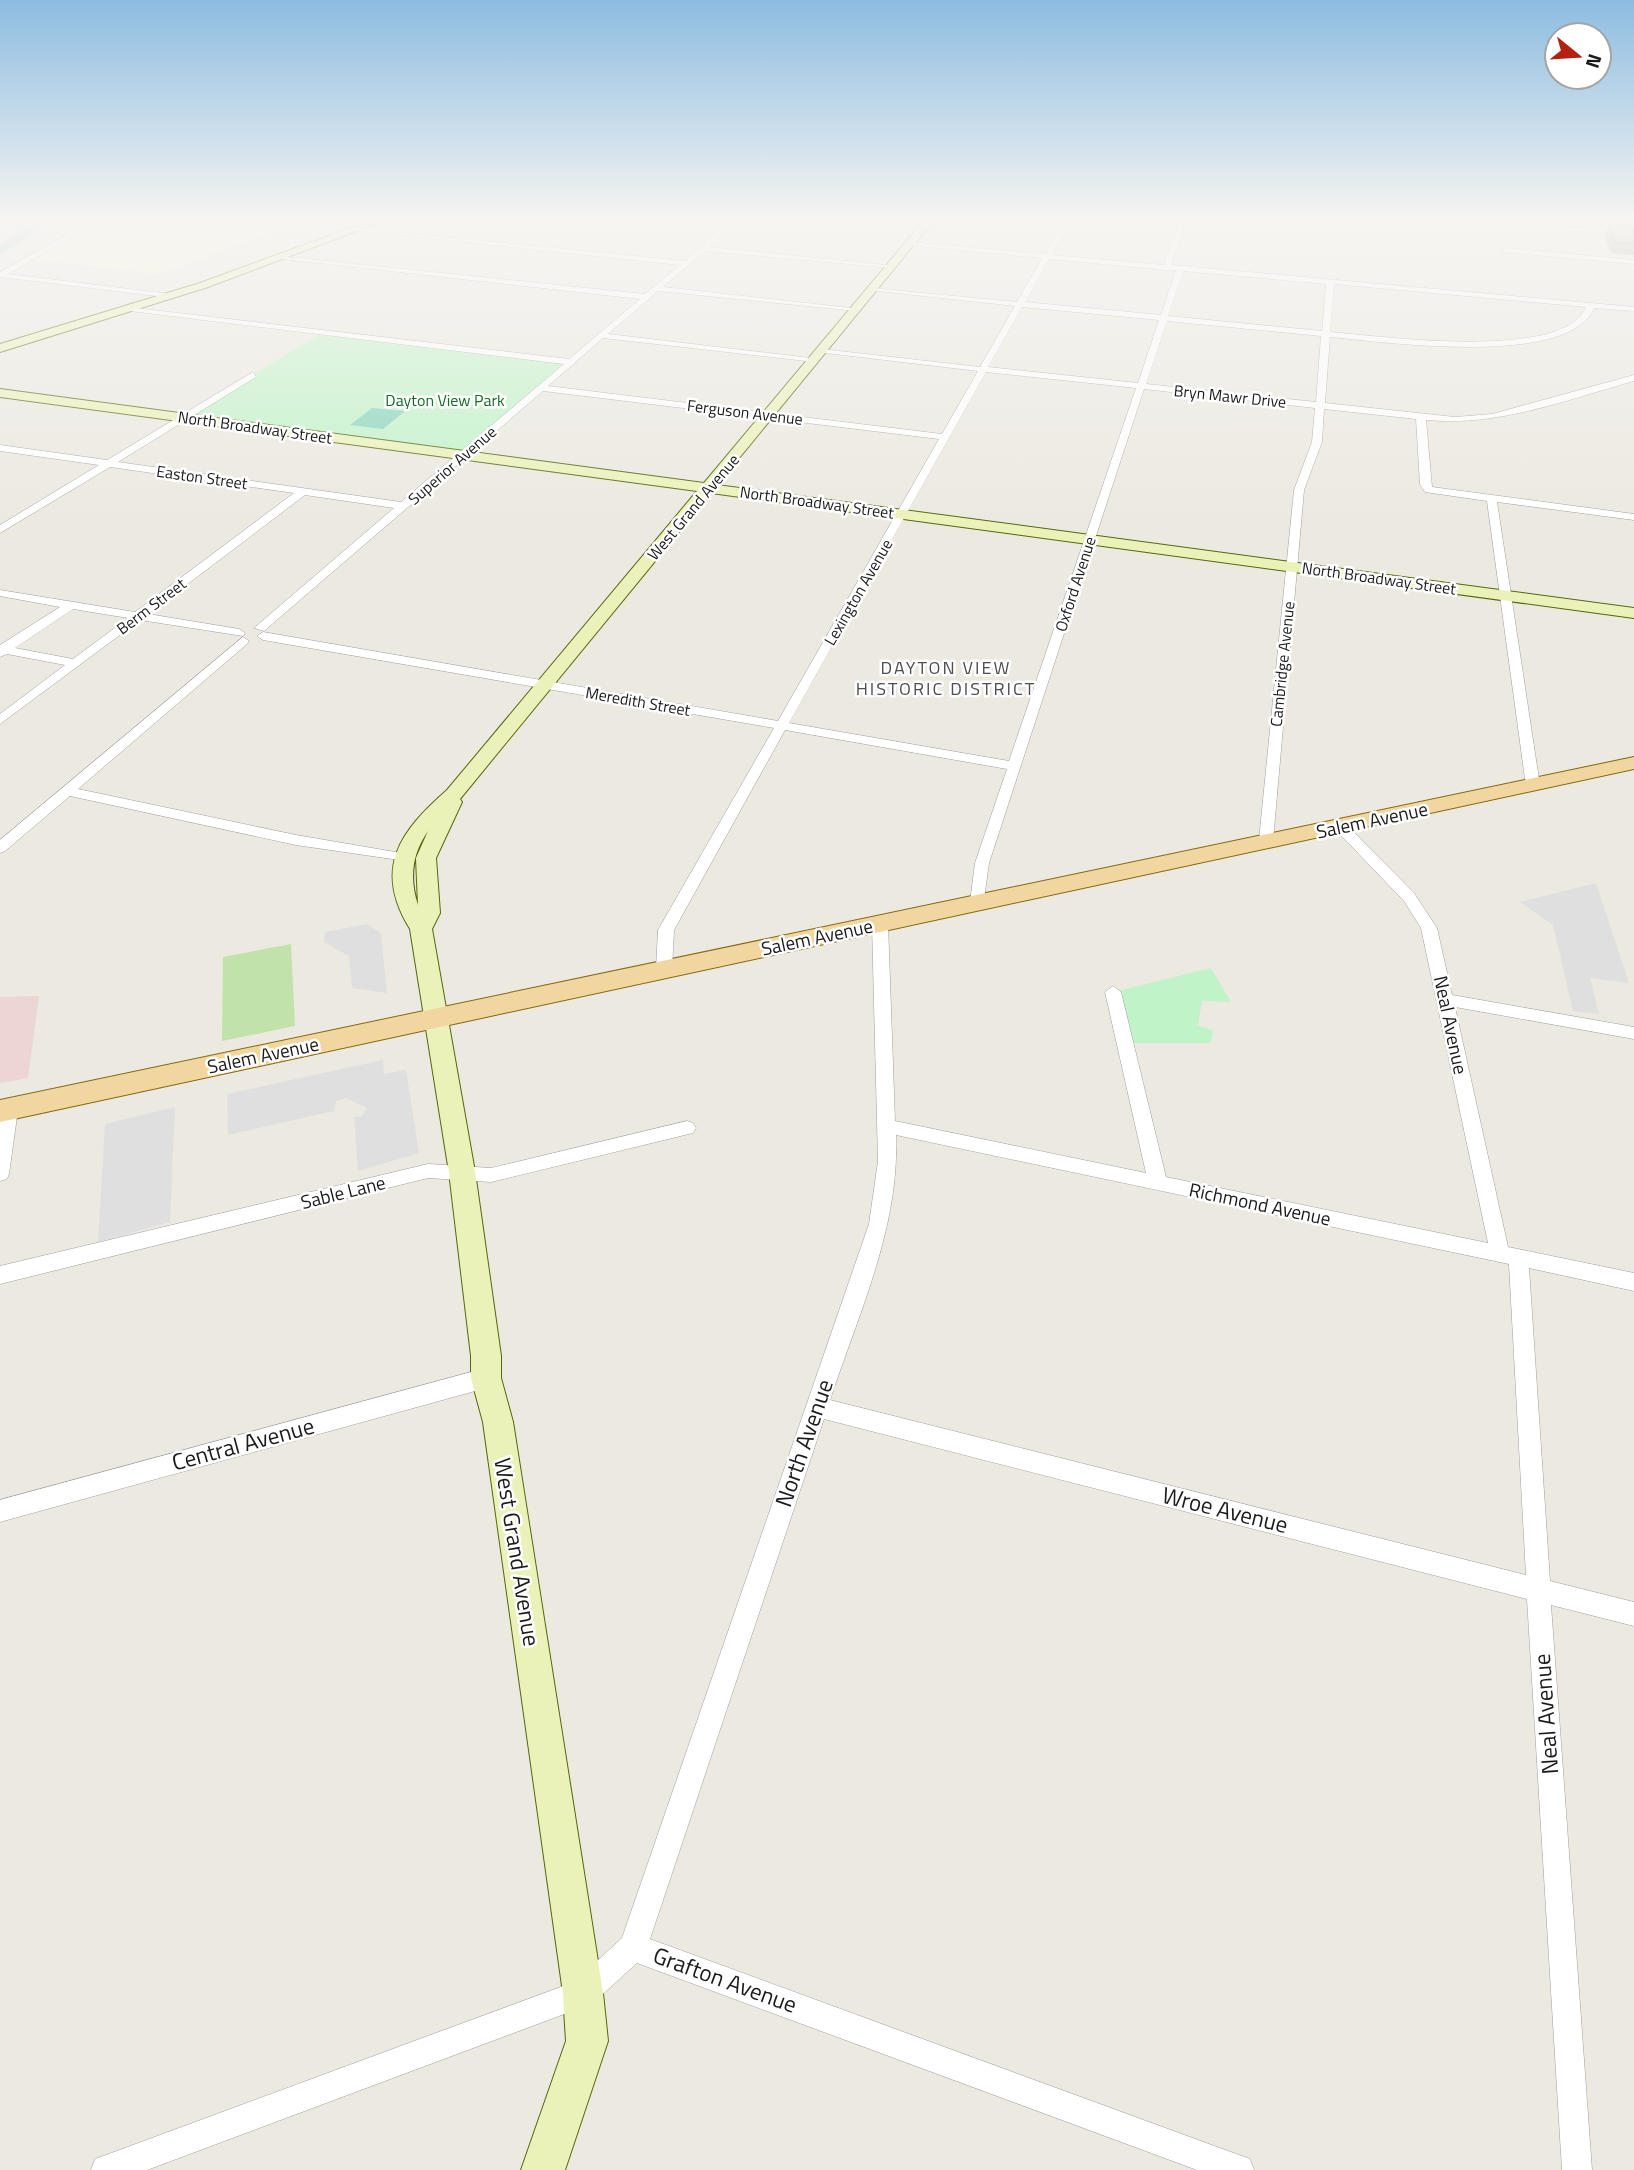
<svg xmlns="http://www.w3.org/2000/svg" width="1634" height="2170" font-family="'Titillium Web',sans-serif">
<style>
.commercial{fill:#ecd5d2}
.education{fill:#f9fbdb}
.grass{fill:#c1e2ab}
.park{fill:#c1f3c9}
.pitch{fill:#86d4bd}
.parking{fill:#dfdfdf}
.lines{fill:none;stroke-linecap:round;stroke-linejoin:round}
.river{fill:#a5c7d6;fill-rule:evenodd}
.street-casing{stroke:#9f9f9f;stroke-width:1}
.secondary-casing{stroke:#55660e;stroke-width:2}
.primary-casing{stroke:#85670d;stroke-width:2}
.street{fill:#fff;fill-rule:evenodd}
.secondary{fill:#ebf2b9;fill-rule:evenodd}
.primary{fill:#f2d6a0;fill-rule:evenodd}
.wall{fill:#a29c96}
.building{fill:#bcb5af;stroke:#847f7a;stroke-width:2}
.labels{text-anchor:middle;stroke-width:5;stroke-linejoin:round;paint-order:stroke}
.far-street-label{font-size:16px;fill:#1b1b1b;stroke:#fff}
.far-park-label{font-size:16px;fill:#156d24;stroke:#fff}
.far-neighbourhood-label{font-size:18px;letter-spacing:2px;fill:#4e4e4e;stroke:#fff}
.street-label{font-size:19px;fill:#1b1b1b;stroke:#fff}
.near-street-label{font-size:23px;fill:#1b1b1b;stroke:#fff}
</style>
<rect width="100%" height="100%" fill="#ece9e1"/>
<path class="commercial" d="M39,996L28,1078L0,1083V997Z"/>
<path class="education" d="M99,219H239L290,226L158,274L29,259Z"/>
<path class="grass" d="M291,944L295,1026L222,1041L223,957Z"/>
<path class="park" d="M322,333L572,362L461,456L183,417Z
M1211,968L1231,1002L1202,1001L1198,1026L1213,1030L1211,1043H1127L1113,992Z"/>
<path class="pitch" d="M372,408L405,411L383,429L350,425Z"/>
<path class="parking" d="M1596,883L1629,983L1590,978L1599,1014L1573,1011L1553,925L1520,902Z
M367,924L381,933L387,993L352,988L349,956L324,942L325,932Z
M383,1060L384,1074L406,1070L419,1153L358,1171L354,1117L362,1116L367,1108L346,1098L336,1101L334,1111L228,1135L227,1094Z
M175,1107L170,1222L98,1242L105,1124Z"/>
<g class="lines">
<path class="river" d="M38,219H54L0,255V245Z"/>
<defs>
<path id="street" d="M95,219H103L8,274L170,294L173,298L0,277V272Z
M236,219H254L347,234L344,236Z
M593,219L723,229L734,219H741L709,247L896,266L892,268L705,251L663,287L860,309L856,311L658,291L608,334L819,359L815,362L603,338L548,386L942,434L978,371L817,352L821,349L980,367L1015,306L868,290L872,288L1017,302L1042,258L908,245L910,242L1045,254L1065,219H1071L1052,255L1164,265L1180,219H1186L1171,265L1634,307V311L1594,308C1570,368 1383,342 1330,337L1325,403L1455,417L1492,414L1634,375V381C1566,400 1497,427 1426,420L1432,487L1634,514V520L1497,502L1540,786L1533,790L1526,786L1487,501L1425,492L1420,484L1416,419L1324,409L1322,442L1304,490L1273,840L1266,845L1261,843L1259,840L1294,490L1312,442L1315,408L1144,389L989,863L983,906L978,907L970,902L975,863L1007,769L785,730L674,930L672,969L670,973H658L656,969L658,930L774,728L263,640L257,636L263,632L778,721L939,439L543,391L264,631L254,628L394,508L305,495L148,614L239,629L245,633L243,636L140,620L0,724V714L65,665L7,654L0,657V645L60,607L0,596V590L135,612L294,493L110,467L0,533V525L99,465L0,451V445L107,460L253,372L256,377L118,462L401,502L564,364L130,311L127,307L569,359L640,299L274,258L278,256L645,294L680,265L352,230L355,228L685,261L718,232ZM1049,259L1166,270H1176L1161,315L1025,302ZM1183,271L1326,284L1322,331L1168,316ZM1334,284L1586,307C1564,362 1380,336 1330,332ZM1022,307L1159,320L1138,383L988,367ZM1167,321L1321,336L1316,402L1146,384ZM986,372L1136,388L1009,761L789,723ZM73,609L128,618L73,659L15,648Z
M817,219H845L926,228L923,230Z
M1422,219L1634,231V235L1425,221Z
M1505,248L1634,260V264L1502,252Z
M243,637L249,641L247,644L78,789L296,835L401,853L406,855V861L296,845L70,796L5,851L0,853V840Z
M1341,823L1346,824L1414,893L1437,928L1452,995L1634,1027V1039L1455,1007L1508,1247L1634,1273V1291L1529,1268L1550,1581L1634,1602V1626L1551,1605L1592,2170H1562L1527,1599L824,1419L650,1939L1239,2155L1250,2159L1254,2170H1197L637,1963L593,2003L583,2007L147,2170H91L95,2159L106,2155L574,1982L622,1938L869,1224L878,1161L872,924L875,920H885L888,924L895,1121L1146,1173L1105,992L1113,986L1121,992L1166,1177L1488,1243L1421,928L1404,901L1336,830V824ZM896,1135L1509,1264L1526,1575L830,1400C858,1315 900,1227 896,1135Z
M9,1102L15,1104L18,1109L9,1174L7,1179L0,1181V1110L3,1104Z
M687,1121L693,1123L696,1128L693,1133L491,1182L428,1178L0,1284V1266L428,1164L491,1168Z
M486,1368L493,1371L497,1378L493,1385L486,1388L0,1522V1500Z"/>
<path id="secondary" d="M375,219H389L208,287L0,352V344L200,283Z
M925,219H935L717,485L1634,608V618L711,493L460,799L462,802L436,858L440,913L432,929L475,1172L501,1356V1378L513,1422L603,1993L608,2041L565,2170H521L566,2041L563,1993L483,1422L471,1378V1356L449,1172L410,929C373,869 399,832 447,790L697,491L0,397V389L704,483ZM428,831L416,858L418,905C409,878 412,854 428,831Z"/>
<path id="primary" d="M1634,757V769L0,1122V1100Z"/>
</defs>
<use href="#street" class="street-casing"/>
<use href="#secondary" class="secondary-casing"/>
<use href="#primary" class="primary-casing"/>
<use href="#street" class="street"/>
<use href="#secondary" class="secondary"/>
<use href="#primary" class="primary"/>
</g>
<path class="wall" d="M1609,224L1634,226V255L1611,253L1605,236Z"/>
<path class="building" d="M1609,224L1634,226V243L1615,242Z"/>
<linearGradient id="sky" x2="0" y2="1"><stop stop-color="#8dbce1"/><stop offset="0.42" stop-color="#f6f5f2"/><stop offset="1" stop-color="#f6f5f2" stop-opacity="0"/></linearGradient>
<rect width="1634" height="523" fill="url(#sky)"/>
<g class="labels">
<g class="far-street-label">
<text transform="translate(1230 396) rotate(6)" y="6">Bryn Mawr Drive</text>
<text transform="translate(745 412) rotate(7)" y="6">Ferguson Avenue</text>
<text transform="translate(255 427) rotate(8)" y="6">North Broadway Street</text>
<text transform="translate(452 465) rotate(-41)" y="6">Superior Avenue</text>
<text transform="translate(202 477) rotate(8)" y="6">Easton Street</text>
<text transform="translate(817 502) rotate(8)" y="6">North Broadway Street</text>
<text transform="translate(693 507) rotate(-50)" y="6">West Grand Avenue</text>
<text transform="translate(1379 578) rotate(8)" y="6">North Broadway Street</text>
<text transform="translate(1075 584) rotate(-72)" y="6">Oxford Avenue</text>
<text transform="translate(858 592) rotate(-60)" y="6">Lexington Avenue</text>
<text transform="translate(151 606) rotate(-37)" y="6">Berm Street</text>
<text transform="translate(1282 664) rotate(-84)" y="6">Cambridge Avenue</text>
<text transform="translate(638 701) rotate(10)" y="6">Meredith Street</text>
</g>
<g class="far-park-label">
<text x="445" y="406">Dayton View Park</text>
</g>
<g class="far-neighbourhood-label">
<text x="946" y="674">DAYTON VIEW<tspan x="946" dy="21">HISTORIC DISTRICT</tspan></text>
</g>
<g class="street-label">
<text transform="translate(1372 820) rotate(-12)" y="7">Salem Avenue</text>
<text transform="translate(817 937) rotate(-12)" y="7">Salem Avenue</text>
<text transform="translate(1451 1025) rotate(78)" y="7">Neal Avenue</text>
<text transform="translate(263 1055) rotate(-12)" y="7">Salem Avenue</text>
<text transform="translate(343 1192) rotate(-14)" y="7">Sable Lane</text>
<text transform="translate(1260 1204) rotate(12)" y="7">Richmond Avenue</text>
</g>
<g class="near-street-label">
<text transform="translate(804 1443) rotate(-71)" y="8">North Avenue</text>
<text transform="translate(243 1444) rotate(-15)" y="8">Central Avenue</text>
<text transform="translate(1225 1510) rotate(14)" y="8">Wroe Avenue</text>
<text transform="translate(517 1552) rotate(81)" y="8">West Grand Avenue</text>
<text transform="translate(1546 1714) rotate(-94)" y="8">Neal Avenue</text>
<text transform="translate(725 1980) rotate(20)" y="8">Grafton Avenue</text>
</g>
</g>
<g transform="translate(1578 56) rotate(108)"><circle r="33" fill="#ffffff" stroke="#a4a4a4" stroke-width="2"/>
<path d="M0-5L12 26L0 18L-12 26Z" fill="#b42012"/>
<text y="-10" font-size="19" font-weight="bold" text-anchor="middle" fill="#1b1b1b">N</text>
</g>
</svg>
